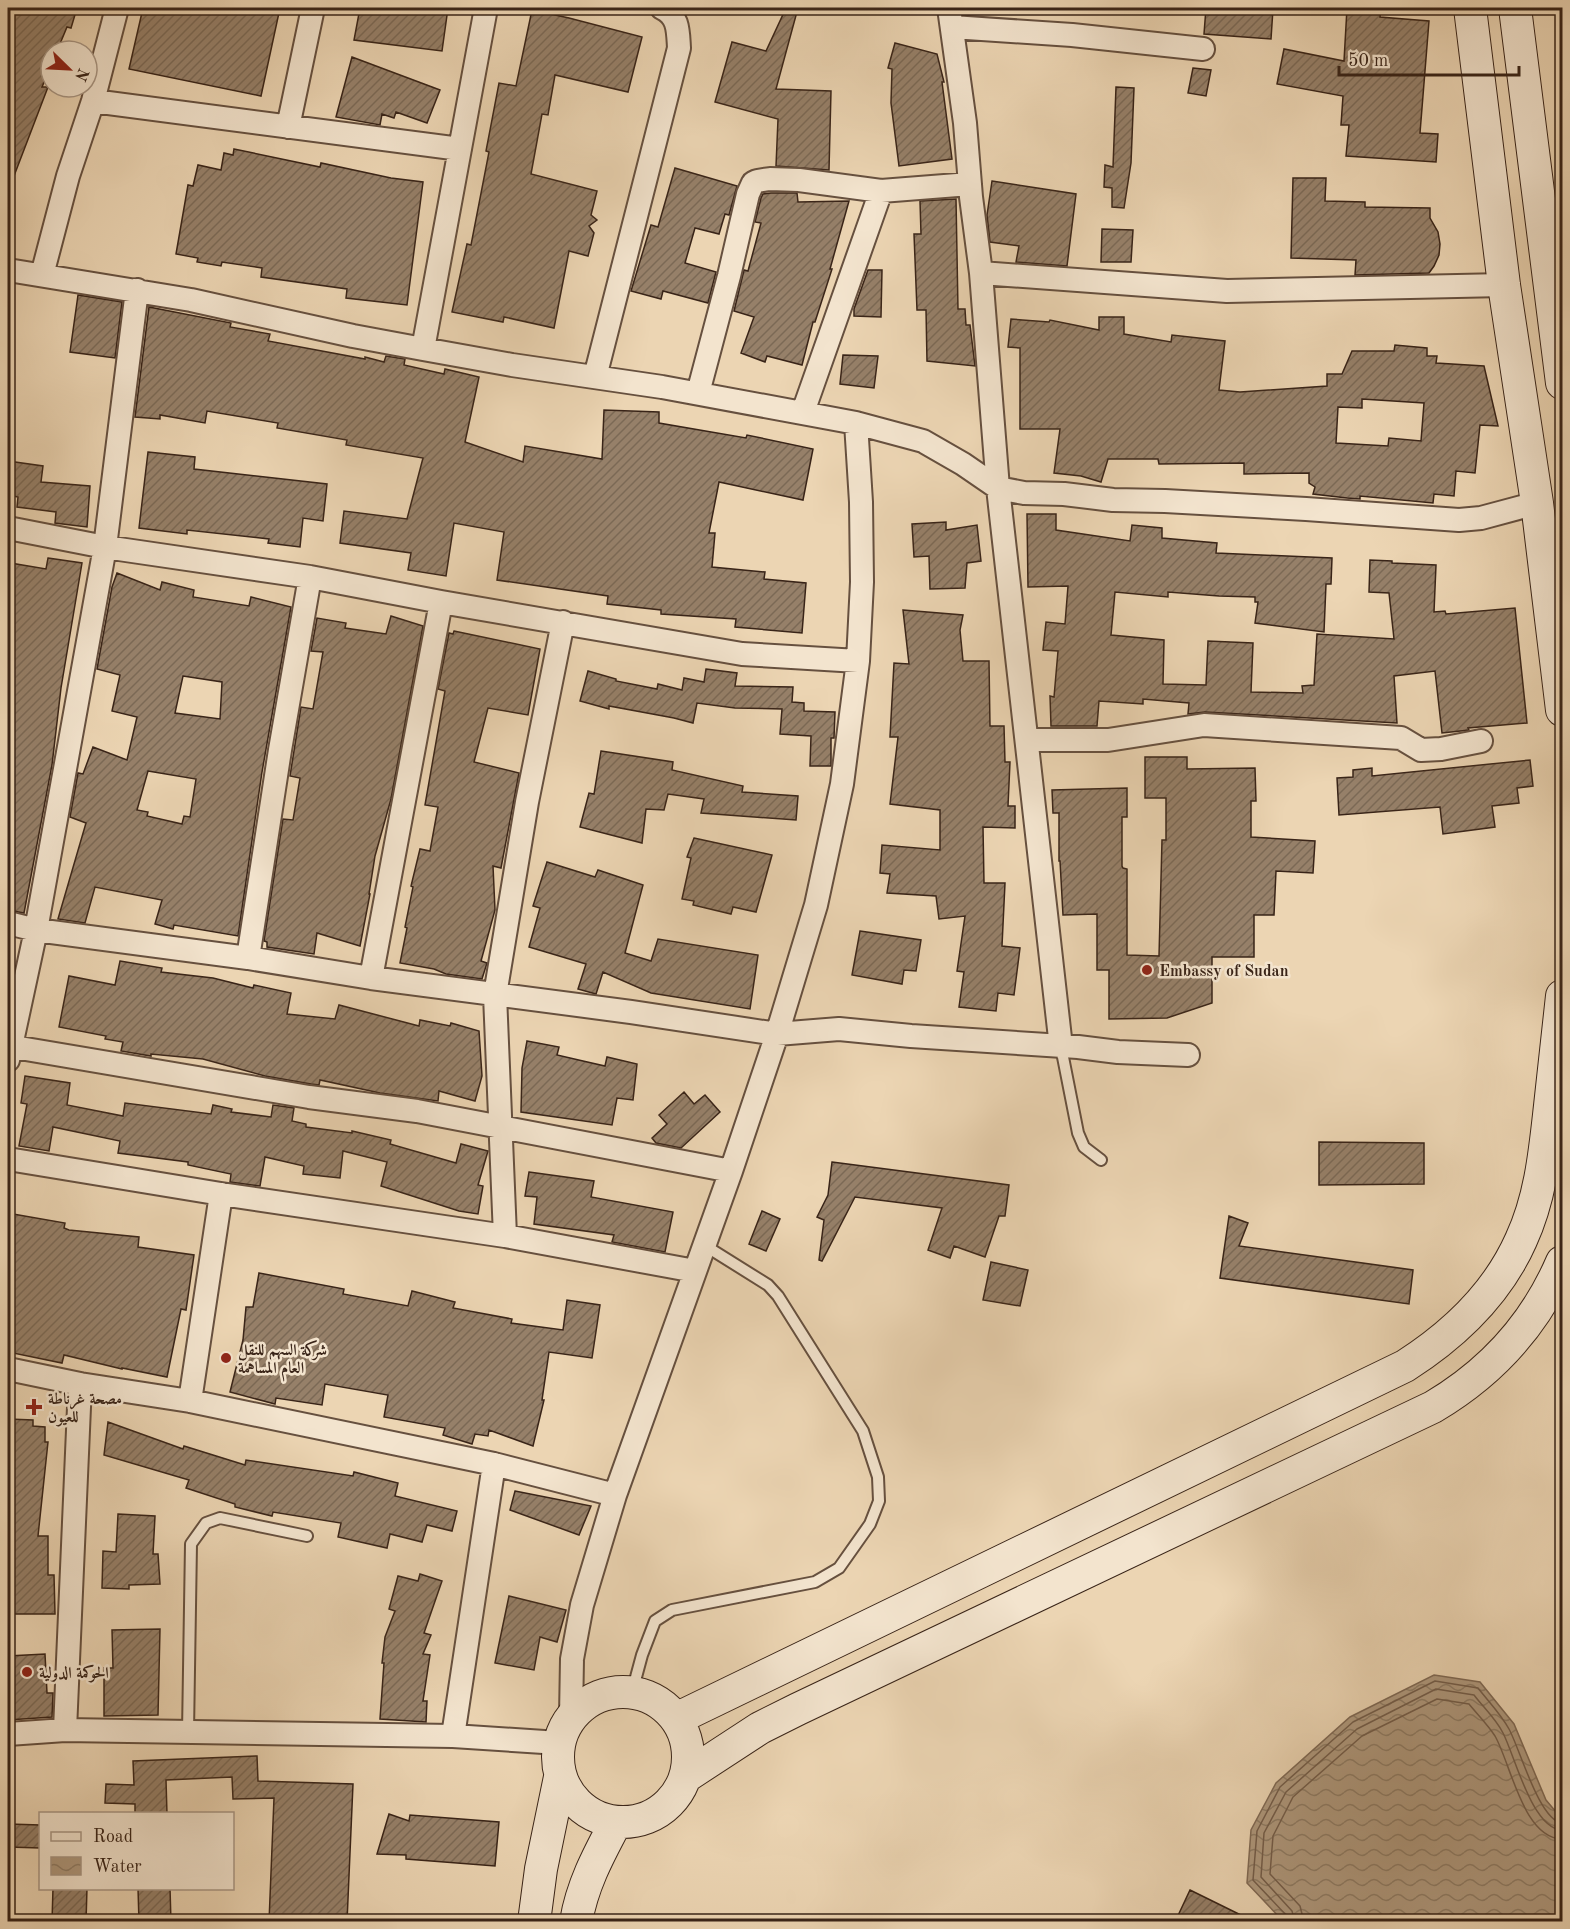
<svg xmlns="http://www.w3.org/2000/svg" width="1570" height="1929" font-family="'Old Standard TT',Amiri,serif">
<style>
.water{fill:url(#water-waves);stroke:#806a55;stroke-width:1.5}
.lines{fill:none;stroke-linecap:round;stroke-linejoin:round}
.shore{stroke:#745e4b;stroke-width:1.5}
.building{fill:url(#building-hatch);stroke:#392418;stroke-width:1.5;fill-rule:evenodd}
.lane-casing{stroke:#66503f;stroke-width:14}
.street-casing{stroke:#66503f;stroke-width:26}
.secondary-casing{stroke:#392418;stroke-width:34}
.lane{stroke:#f3e4ce;stroke-width:10}
.street{stroke:#f3e4ce;stroke-width:22}
.secondary{stroke:#f3e4ce;stroke-width:32}
.poi-dot{fill:#8f2418;stroke:#f3e4ce;stroke-width:2}
.labels{text-anchor:middle;stroke-width:5;stroke-linejoin:round;paint-order:stroke}
.poi-label{font-size:16px;font-weight:bold;fill:#392418;stroke:#f3e4ce;text-anchor:start}
</style>
<defs>
<pattern id="water-waves" width="16" height="10" patternUnits="userSpaceOnUse" patternTransform="scale(1.5)"><rect width="16" height="10" fill="#af997e"/><path d="M0 5q4-4 8 0t8 0" fill="none" stroke="#8f7d66"/></pattern>
<pattern id="building-hatch" width="6" height="6" patternUnits="userSpaceOnUse" patternTransform="scale(1.5)"><rect width="6" height="6" fill="#968069"/><path d="M-1 1l2-2M0 6l6-6M5 7l2-2" fill="none" stroke="#7b6955"/></pattern>
</defs>
<rect width="100%" height="100%" fill="#ecd5b3"/>
<filter id="stains"><feTurbulence type="fractalNoise" baseFrequency=".00333" numOctaves="4"/><feColorMatrix values="0 0 0 0 .2 0 0 0 0 .09 0 0 0 0 .02 0 0 0 .5 -.17"/></filter>
<radialGradient id="worn" r=".72"><stop offset=".6" stop-color="#630" stop-opacity="0"/><stop offset="1" stop-color="#630" stop-opacity=".3"/></radialGradient>
<path class="water" d="M1434,1675L1480,1682L1514,1724L1546,1800L1562,1819V1921L1285,1922L1282,1920L1247,1883L1251,1830L1276,1783L1350,1717Z"/>
<g class="lines">
<path class="shore" d="M1287,1922L1286,1915L1253,1880L1257,1831L1280,1787L1353,1722L1435,1681L1478,1688C1488,1701 1501,1714 1509,1729C1520,1749 1539,1820 1562,1823
M1295,1922L1292,1911L1261,1877L1264,1833L1286,1792L1357,1729L1436,1689L1474,1695C1483,1707 1496,1719 1503,1733C1515,1756 1532,1829 1562,1830
M1304,1922L1300,1906L1270,1874L1273,1836L1293,1797L1362,1736L1437,1699L1469,1704C1477,1714 1488,1725 1495,1736C1511,1764 1523,1838 1562,1839"/>
</g>
<path class="building" d="M16,8H77L71,28L67,27L57,51H51V66L42,87H48L9,189H8V39Z
M143,8H280L261,96L129,69Z
M360,8H448L442,51L354,40Z
M786,8H798L776,89L831,91L829,170L776,166L778,119L715,102L732,42L766,51Z
M1206,8L1273,9L1271,39L1204,34Z
M1347,8H1381L1380,17L1429,21L1420,133L1438,134L1436,162L1346,156L1349,125H1341L1343,96L1277,84L1284,49L1344,61Z
M532,10L569,18L642,37L628,92L555,75L548,115L542,114L531,174L597,191L591,215L597,220L589,226L594,233L588,256L569,251L554,328L504,317L503,322L452,312L467,244L471,245L489,152L486,151L499,83L516,86Z
M895,43L937,54L944,82H942L952,159L899,166L891,103L892,69L888,68Z
M352,57L440,90L427,123L396,112L394,118L382,114L380,125L336,117Z
M1193,68L1211,70L1206,96L1188,93Z
M1116,87L1134,88L1131,163L1124,208L1112,207V188L1104,187L1105,165L1113,167Z
M234,149L320,167L321,163L391,178L423,182L407,305L346,298L347,289L261,277L262,268L222,262L221,266L197,262L198,258L176,254L188,185L193,186L198,165L221,170L224,153L233,155Z
M675,168L737,186L729,215L725,214L719,234L695,228L685,263L716,272L708,303L663,291L661,299L631,291L651,225L658,227Z
M1293,178H1326L1325,201L1365,202V207L1430,208V218L1438,232L1440,244L1439,255L1434,266L1429,273L1355,275L1356,260L1291,258Z
M992,181L1076,194L1067,266L1016,262L1019,246L990,242L987,215Z
M771,193H797L798,202L849,201L830,269H832L815,322H813L802,365L767,356L765,362L741,353L754,317L734,311L744,270L748,271L761,223L755,222L761,198L763,194Z
M956,199L958,309H965L966,325H970L975,366L927,361L926,310H917L914,234H921L920,201Z
M1102,229L1133,230L1131,262H1101Z
M868,270H882L881,317L854,316V309Z
M78,295L122,302L115,358L70,352Z
M149,307L231,323L230,327L270,334L268,341L365,359V357L384,362L386,356L405,359L404,365L444,374L445,369L479,377L465,442L523,462L525,446L602,459L604,410L659,412V423L746,438L747,435L813,449L803,500L719,482L709,533H715L712,567L765,572L764,579L806,583L802,633L735,627L736,619L661,614V610L607,604L608,596L497,580L504,532L454,523L446,576L408,570L411,553L340,543L344,511L407,519L423,458L346,445L347,440L277,428L278,423L207,411L205,423L160,415V419L135,417Z
M1099,317H1124V334L1171,342L1172,335L1225,341L1219,390L1240,392L1327,386V374H1342L1352,351H1394L1395,345L1427,348V356H1437L1436,363L1484,366L1498,426L1480,425L1475,473L1456,471L1454,496L1434,494L1433,503L1360,496V499L1347,498L1313,494L1315,487L1309,483V473L1244,474V463L1159,464L1158,459H1108L1101,482L1081,476L1054,473L1060,429H1020V348L1008,347L1011,319L1049,322L1050,320L1099,330ZM1362,399L1424,403L1421,441L1389,438L1388,446L1336,443L1338,407L1362,408Z
M843,355L878,356L874,388L840,384Z
M148,452L195,457L194,469L327,484L323,521L303,518L300,547L268,543L269,539L187,530V534L139,528Z
M8,461L43,466L41,482L90,486L87,527L55,523L56,512L17,507L18,497L8,495Z
M1027,514H1056V530L1130,541L1132,525L1162,528V538L1217,543L1216,553L1332,558L1331,584H1326L1324,632L1255,623L1258,602H1255V597L1219,596L1168,592V597L1115,592L1111,635L1164,640L1163,684L1206,685L1208,641L1253,643L1251,692L1303,693L1302,686L1314,685L1317,634L1394,639L1389,593L1369,592L1370,560L1392,561V563L1436,565L1434,612L1445,611L1446,614L1515,608L1527,723L1468,728L1469,730L1442,733L1435,671L1394,676L1397,723L1205,712L1188,714L1189,703L1143,699V704L1099,701L1097,726H1051L1050,696L1054,697L1058,651L1043,650L1046,622L1065,624L1068,586L1028,587Z
M946,522V530L977,525L981,561L967,563L965,588L930,589L929,556L914,557L912,524Z
M48,558L82,563L61,688L52,765L24,913L8,910V565H10V563L46,569Z
M117,573L160,590L162,582L194,590L193,597L249,606L251,597L291,607L262,772L238,936L174,925L173,929L155,924L162,900L95,887L85,923L58,919L86,823L70,817L78,773L83,774L93,747L127,760L137,717L112,711L120,675L97,669L112,587ZM183,676L222,682L220,719L175,713ZM148,771L196,779L190,817L184,816L182,824L147,816L148,812L137,810Z
M903,610L963,615L960,630L963,661H989L990,726H1004L1005,762H1010L1008,806H1015V828L983,827L984,883H1005L1002,946L1020,948L1014,995L998,993L996,1011L959,1007L964,972L957,971L965,916L939,919L936,896L887,893L890,874L880,873L882,845L940,850V810L890,804L898,737H890L894,663L909,664Z
M391,616L423,626L391,799L375,856L369,894H370L360,946L317,933L314,954L267,947V942L264,941L283,819L293,820L300,778L290,776L301,707L313,709L323,652L311,651L317,618L346,623L345,628L386,634Z
M454,631L540,649L528,715L488,708L474,762L519,773L501,868L493,866L495,910L481,961L487,963L482,979L446,974L434,969L400,963L407,928L405,927L413,887L411,886L420,849L430,851L438,807L425,805L445,691L438,689L449,633L453,634Z
M706,669L737,673L735,686L793,687L792,702L804,703V711L835,712L834,738H831V766H810L811,736L780,734L782,709L735,708L697,703L693,723L674,718L609,706V709L580,701L588,671L616,679V681L657,689L658,684L682,690L684,678L704,682Z
M601,751L673,762L672,770L743,786L742,792L798,796L796,820L701,813L704,799L668,794L664,810L646,809L642,843L580,827L589,793L594,794Z
M1145,757H1187V769L1255,768L1256,801H1251V837L1315,841L1313,873L1276,871L1274,915H1254V957H1212V1003L1167,1018L1109,1019V970H1097V914L1063,915L1060,861H1059V813H1053L1052,790L1127,788V817H1122V866L1123,868L1127,869V955L1159,956L1162,840H1166V798H1145Z
M1530,760L1533,786L1517,788L1519,803L1492,806L1495,827L1443,834L1440,807L1339,815L1337,778L1353,777V770L1372,768V776Z
M694,838L772,855L756,912L733,907L731,914L693,905L694,901L682,899L691,858L687,857Z
M547,862L595,877L598,870L643,885L625,953L651,961L658,939L758,955L750,1009L651,993L603,972L596,994L578,989L586,964L529,947L540,908L533,906Z
M860,931L921,940L916,971L904,970L902,984L852,975Z
M120,961L162,968L161,972L213,978L253,988L254,985L291,993L287,1014L335,1019L339,1005L419,1026L420,1020L450,1026L451,1023L479,1031L482,1076L475,1101L439,1091L438,1101L380,1093L320,1080L319,1085L311,1084L265,1076L203,1059L151,1054V1056L121,1051L123,1042L105,1039L106,1036L59,1027L69,976L115,985Z
M527,1041L559,1047L557,1055L583,1061L605,1066L607,1057L637,1064L633,1100L617,1098L612,1125L521,1112L522,1068Z
M25,1076L70,1083L67,1105L123,1116L125,1103L211,1114L213,1105L232,1109L231,1112L271,1117L273,1105L294,1108L292,1121L306,1124V1127L352,1133V1131L391,1140L390,1144L456,1163L461,1144L488,1151L478,1185L483,1186L478,1214L459,1211L381,1186L387,1162L343,1151L340,1178L303,1174L304,1166L265,1157L260,1186L230,1182L231,1174L188,1165V1162L118,1153L120,1141L53,1127L49,1151L19,1146L27,1104L21,1103Z
M684,1092L694,1104L705,1095L720,1112L681,1148L656,1143L652,1138L667,1124L659,1115Z
M1319,1142L1424,1143V1184L1319,1185Z
M832,1162L1009,1185L1005,1216H999L985,1257L954,1246L950,1258L928,1250L942,1208L855,1197L822,1261L819,1260L824,1220L817,1217L828,1195Z
M529,1172L594,1181L591,1197L673,1212L665,1252L612,1242L614,1235L534,1224L537,1197L525,1196Z
M762,1211L780,1219L766,1251L749,1244Z
M13,1214L65,1223L64,1228L69,1230L139,1237L138,1247L194,1255L186,1310L181,1309L167,1377L122,1368V1369L64,1355L62,1363L8,1352V1217L13,1218Z
M1229,1216L1248,1223L1239,1246L1413,1270L1409,1304L1220,1278Z
M991,1262L1028,1270L1020,1306L983,1300Z
M259,1273L344,1289L343,1294L408,1306L412,1291L455,1302L453,1308L512,1319L511,1323L563,1330L567,1300L600,1305L592,1358L549,1352L542,1400H544L533,1446L489,1430L488,1436L475,1434L472,1444L443,1435L445,1428L384,1417L388,1395L325,1384L322,1405L276,1398L275,1404L230,1392L243,1340L246,1307H253Z
M8,1419L33,1420V1426L45,1427V1442H48L38,1536H48V1575H54L55,1614H8Z
M108,1422L183,1449L184,1446L245,1465L246,1460L353,1476L354,1472L398,1483L395,1496L457,1511L452,1531L427,1525L422,1542L390,1534L387,1548L338,1537L341,1523L273,1512L272,1516L235,1507V1504L186,1488L189,1480L104,1455Z
M515,1491L591,1506L579,1535L510,1510Z
M118,1514L155,1516L153,1554H158L160,1584L129,1585V1589L102,1588L103,1551L116,1552Z
M420,1574L442,1581L424,1633L431,1635L423,1654L430,1655L423,1701H427L426,1722L380,1719L384,1663H382L385,1637L395,1611L389,1609L398,1576L418,1581Z
M509,1596L566,1610L557,1642L540,1637L534,1670L495,1663Z
M160,1629L158,1715L104,1716V1668H113L112,1630Z
M45,1654L47,1693H53L52,1717L8,1720V1656Z
M257,1756L258,1781L353,1784L347,1922H269L274,1798L233,1799L232,1777L166,1780L167,1814H135V1804L105,1803L106,1784L134,1785L133,1761Z
M389,1814L409,1821L410,1815L499,1822L495,1866L406,1859V1855L377,1854Z
M8,1824L40,1825V1848L8,1847Z
M53,1888H87L86,1922H52Z
M138,1888H170L171,1922H139Z
M1190,1890L1255,1922H1175Z"/>
<g class="lines">
<defs>
<path id="lane" d="M1061,1047L1078,1133L1084,1147L1101,1160
M632,1692L642,1655L655,1621L672,1610L815,1582L839,1568L870,1524L879,1501L878,1477L863,1431L778,1296L768,1285L704,1245
M188,1732L191,1544L206,1523L220,1518L307,1536"/>
<path id="street" d="M949,8L965,123L971,197L981,273L998,488L1061,1047
M952,27L1072,35L1203,49
M93,101L460,149
M288,127L313,8
M8,270L191,300L353,336L423,349L512,365L662,387L856,423L923,441L963,464L998,488L1024,493L1064,494L1113,500L1165,501L1306,509L1459,520L1481,518L1537,503
M981,273L1227,291L1504,285
M42,275L68,176L93,101L117,8
M423,349L486,8
M595,377L679,48C678,32 679,16 662,8
M698,393L729,276L748,194L753,183L757,181L770,179L799,180L881,191L970,184
M803,412L881,191
M8,528L105,547L310,577L441,602L742,654L858,661
M1028,740H1108L1204,725L1401,738L1421,750L1441,749L1481,741
M8,923L36,930L248,958L371,978L631,1012L777,1034L839,1029L911,1036L1078,1047L1118,1052L1188,1055
M248,958L280,750L310,577
M371,978L441,602
M8,1046L309,1097L417,1111L731,1171
M8,1060L36,930L105,547L137,290
M8,1159L221,1194L505,1236L695,1271
M505,1236L495,995L527,802L563,622
M8,1369L80,1384L190,1401L494,1464L615,1495
M190,1401L221,1194
M571,1716L572,1659L582,1605L615,1495L731,1171L777,1034L816,905L842,784L858,661L862,582L861,502L856,423
M65,1730L80,1384
M8,1734L65,1730L453,1736L559,1743
M453,1736L494,1464"/>
<path id="secondary" d="M1470,8L1504,285L1537,503L1562,710
M1515,8L1562,383
M558 1757a65 65 0 1 1 130 0a65 65 0 1 1-130 0Z
M676,1719L1405,1366C1455,1334 1497,1294 1521,1240C1541,1197 1545,1151 1550,1106C1554,1069 1558,1033 1562,996
M685,1777L760,1728L798,1709L1433,1407C1492,1372 1535,1325 1562,1262
M534,1922L541,1869L560,1777
M576,1922C582,1885 599,1854 616,1822"/>
</defs>
<use href="#lane" class="lane-casing"/>
<use href="#street" class="street-casing"/>
<use href="#secondary" class="secondary-casing"/>
<use href="#lane" class="lane"/>
<use href="#street" class="street"/>
<use href="#secondary" class="secondary"/>
</g>
<g class="poi-dot">
<circle cx="1147" cy="970" r="6"/>
<circle cx="226" cy="1358" r="6"/>
<path d="M31 1398h6v6h6v6h-6v6h-6v-6h-6v-6h6z"/>
<circle cx="27" cy="1672" r="6"/>
</g>
<g class="labels">
<g class="poi-label">
<text x="1159" y="976">Embassy of Sudan</text>
<text x="238" y="1355">شركة السهم للنقل<tspan x="238" dy="18">العام المساهمة</tspan></text>
<text x="48" y="1404">مصحة غرناطة<tspan x="48" dy="18">للعيون</tspan></text>
<text x="39" y="1678">الحوكمة الدولية</text>
</g>
</g>
<rect width="1570" height="1929" fill="none" stroke="#ecd5b3" stroke-width="30"/>
<rect x="9" y="9" width="1552" height="1911" fill="none" stroke="#392418" stroke-width="3"/>
<rect x="15" y="15" width="1540" height="1899" fill="none" stroke="#392418" stroke-width="1.5"/>
<rect x="39" y="1812" width="195" height="78" fill="#f3e4ce" stroke="#a99785" stroke-width="1.5"/>
<rect x="51" y="1832" width="30" height="9" fill="#f3e4ce" stroke="#a99785" stroke-width="1.5"/>
<text x="93" y="1842" font-size="18" fill="#392418">Road</text>
<rect x="51" y="1857" width="30" height="18" fill="url(#water-waves)" stroke="#a99785" stroke-width="1.5"/>
<text x="93" y="1872" font-size="18" fill="#392418">Water</text>
<g transform="translate(69 69) rotate(114)"><circle r="28" fill="#f3e4ce" stroke="#a99785" stroke-width="1.5"/>
<path d="M0-4.5L10 22L0 15L-10 22Z" fill="#8f2418"/>
<text y="-9" font-size="16" font-weight="bold" text-anchor="middle" fill="#392418">N</text>
</g>
<path d="M1339 66v9h180v-9" fill="none" stroke="#392418" stroke-width="3"/>
<text x="1348" y="66" font-size="18" fill="#392418" stroke="#f3e4ce" stroke-width="4.5" paint-order="stroke">50 m</text>
<rect width="100%" height="100%" filter="url(#stains)"/>
<rect width="100%" height="100%" fill="url(#worn)"/>
</svg>
